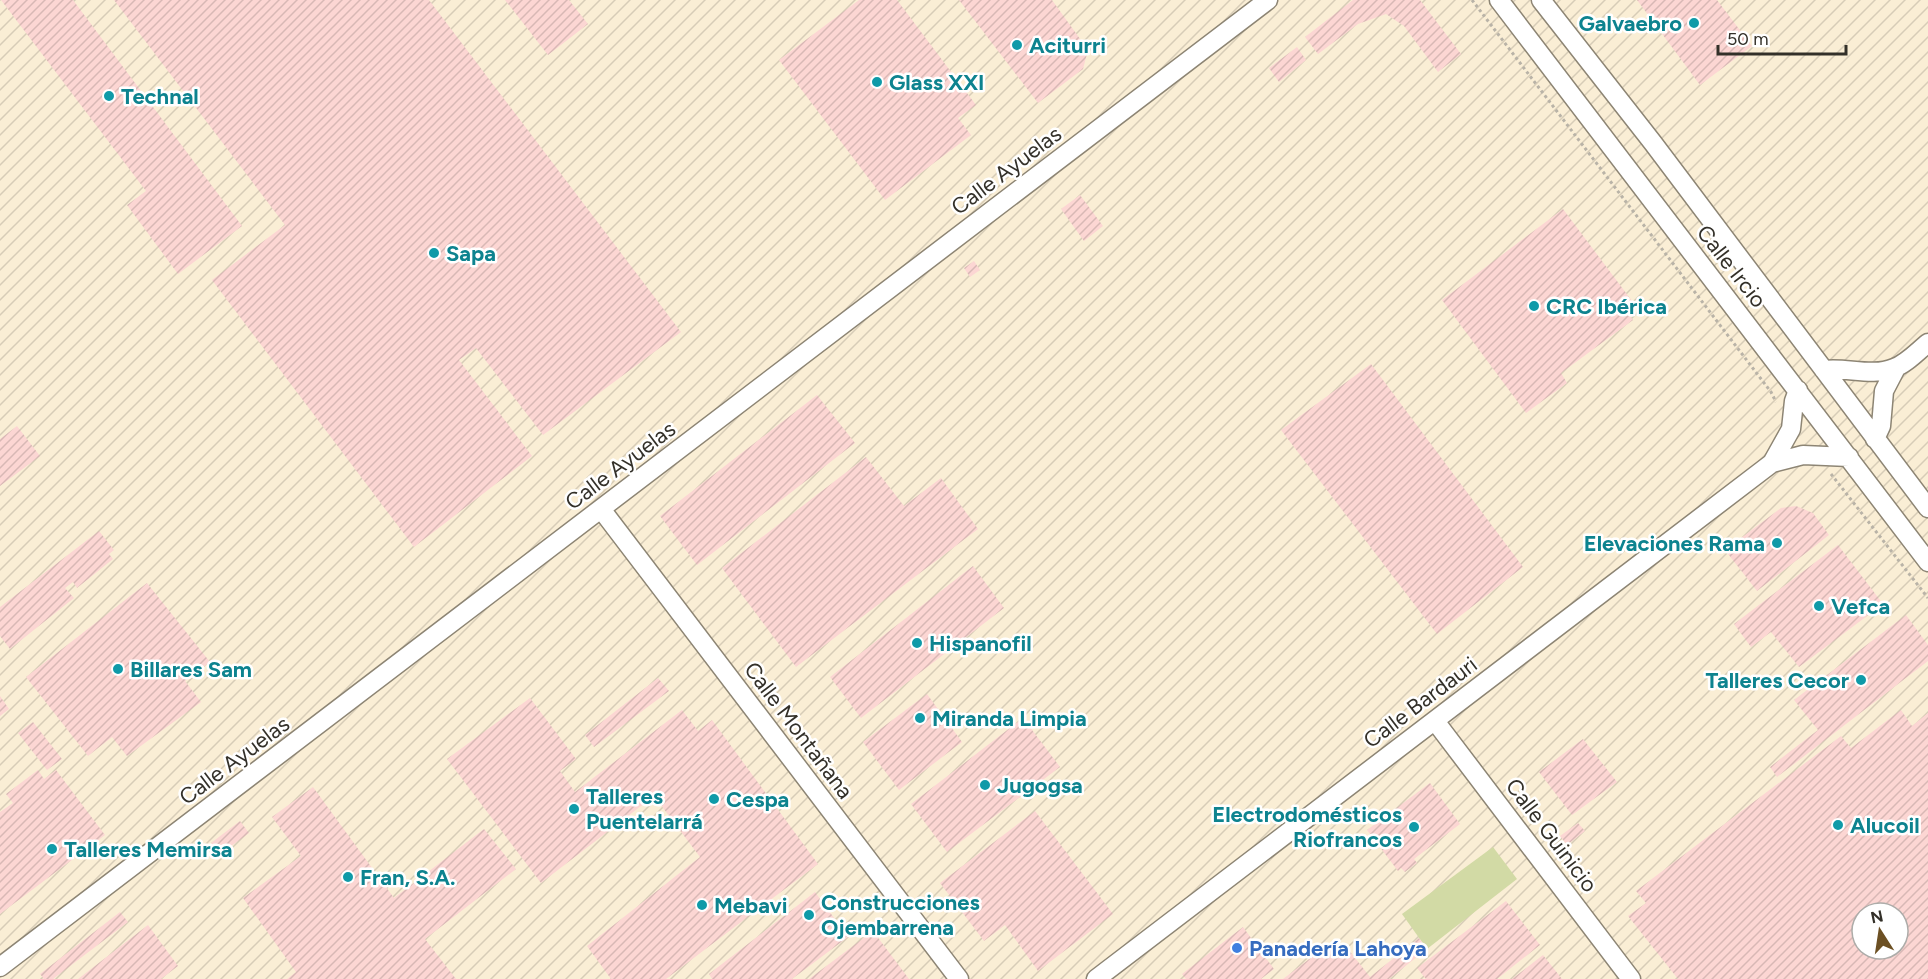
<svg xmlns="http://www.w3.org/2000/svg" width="1928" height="979" font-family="Figtree,sans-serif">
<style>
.industrial{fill:url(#industrial-furrows);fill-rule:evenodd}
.green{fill:#d2daa5}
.building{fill:url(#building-hatch);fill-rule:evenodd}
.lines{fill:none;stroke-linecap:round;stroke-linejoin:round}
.street-casing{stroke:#8d8574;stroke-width:21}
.path{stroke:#b9b3a7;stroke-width:3;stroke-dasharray:3 3;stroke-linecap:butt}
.street{stroke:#fff;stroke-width:18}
.culture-dot{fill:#0f9aa8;stroke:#fff;stroke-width:2}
.shop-dot{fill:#3f7fe0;stroke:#fff;stroke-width:2}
.labels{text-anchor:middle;stroke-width:5;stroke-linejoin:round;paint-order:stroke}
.culture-label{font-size:22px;font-weight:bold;fill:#0d838f;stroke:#fff;text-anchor:start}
.street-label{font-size:22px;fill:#333029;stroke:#fff}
.shop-label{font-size:22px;font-weight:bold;fill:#366cbe;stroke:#fff;text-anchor:start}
</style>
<defs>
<pattern id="industrial-furrows" width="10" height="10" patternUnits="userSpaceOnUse" patternTransform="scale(1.5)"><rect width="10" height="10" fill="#faeed5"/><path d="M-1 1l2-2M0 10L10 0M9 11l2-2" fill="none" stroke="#d7ccb7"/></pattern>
<pattern id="building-hatch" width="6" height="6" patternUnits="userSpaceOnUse" patternTransform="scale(1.5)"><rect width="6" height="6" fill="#fcd6d3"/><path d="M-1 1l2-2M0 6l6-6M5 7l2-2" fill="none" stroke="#d8b8b5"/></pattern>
</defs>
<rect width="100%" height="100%" fill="#fff8e9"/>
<path class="industrial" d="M0,0H1928V979H0ZM1862,913H1898V949H1862Z"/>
<path class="green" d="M1493,847L1517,879L1427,949L1402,914Z"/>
<path class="building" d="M1,0H73L242,226L178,274L127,205L146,191Z
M114,0H429L681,332L543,435L476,348L459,360L532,456L414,547L212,280L285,225Z
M505,0H569L588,24L548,55Z
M859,0H897L976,105L958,118L971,135L885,200L779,60Z
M959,0H1052L1088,50L1083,69L1038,103Z
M1353,0H1420L1461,54L1438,72L1404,26L1386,14L1358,24L1318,54L1305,37Z
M1637,0H1717L1752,46L1700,85Z
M1297,47L1306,60L1279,82L1269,68Z
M1080,195L1103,226L1084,241L1061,209Z
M1563,209L1635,305L1626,311L1633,320L1561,373L1567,383L1526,413L1442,300Z
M974,261L980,270L970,277L964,268Z
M1371,364L1523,567L1437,634L1281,430Z
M817,395L855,443L697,565L660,516Z
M17,426L40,456L0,486V439Z
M866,457L904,506L941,478L978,529L796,667L722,568Z
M1796,506L1813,513L1829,535L1757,591L1725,550L1781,508Z
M99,531L114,550L109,554L113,559L77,588L73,582L65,588L74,598L10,649L0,636V607Z
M1838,545L1883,604L1799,667L1771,632L1751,647L1734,624Z
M973,566L1004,608L861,718L830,677Z
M147,583L210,662L185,681L201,702L127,756L112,737L88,756L26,677Z
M1906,615L1928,645V661L1777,777L1770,767L1818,730L1794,700Z
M658,678L669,691L594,747L585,735Z
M927,694L962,742L899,790L863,742Z
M0,696L9,709L0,716Z
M530,698L576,759L560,771L575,792L682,710L698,731L712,720L818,864L666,979H611L587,946L700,857L654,796L541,883L447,759Z
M1901,710L1912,726L1928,713V979H1678L1628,916L1646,903L1636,891L1841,736L1851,748ZM1862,913H1898V949H1862Z
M1023,718L1060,767L947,852L911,804Z
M33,722L62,759L47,770L18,733Z
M1583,739L1617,782L1572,815L1539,772Z
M38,770L44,779L56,770L105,835L0,914V812L13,803L6,794Z
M1430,783L1460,824L1414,859L1417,863L1405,872L1401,868L1398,871L1367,830Z
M313,787L394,898L484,829L516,869L425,939L456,979H287L296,972L243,898L301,856L272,817Z
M1035,811L1113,914L1038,971L1005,925L984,941L940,883Z
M240,821L249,833L219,855L211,843Z
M1578,823L1585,831L1567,845L1560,836Z
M815,892L848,937L792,979H712L709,974Z
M1506,901L1540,945L1497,979H1426L1417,968Z
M120,912L128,922L53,979H44L40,974Z
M148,925L178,966L161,979H78Z
M1243,927L1274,969L1261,979H1186L1182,974Z
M873,931L909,979H809Z
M1419,938L1427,949L1389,979H1283L1329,944L1335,953L1345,945L1370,977Z
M1543,955L1562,979H1512Z"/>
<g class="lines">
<defs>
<path id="street" d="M1499,0L1928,562
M1541,0L1653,143L1928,508
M1824,370C1847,367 1872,377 1894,368C1906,364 1918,351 1928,343
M1875,439L1881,426L1884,391L1896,368
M1772,463L1803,455L1849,457
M601,509L959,979
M1435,721L1631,979
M0,967L1268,0
M1096,979L1772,463L1791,429L1794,401L1798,390"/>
</defs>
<use href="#street" class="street-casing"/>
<path class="path" d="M1472,0L1771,392L1776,402
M1831,474L1928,598"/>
<use href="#street" class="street"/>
</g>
<g class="culture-dot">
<circle cx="1694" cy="23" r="6"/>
<circle cx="1017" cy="45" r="6"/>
<circle cx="877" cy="82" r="6"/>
<circle cx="109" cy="96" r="6"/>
<circle cx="434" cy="253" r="6"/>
<circle cx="1534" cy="306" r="6"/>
<circle cx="1777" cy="543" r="6"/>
<circle cx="1819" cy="606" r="6"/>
<circle cx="917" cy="643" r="6"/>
<circle cx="118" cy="669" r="6"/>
<circle cx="1861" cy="680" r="6"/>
<circle cx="920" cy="718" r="6"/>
<circle cx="985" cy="785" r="6"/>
<circle cx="714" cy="799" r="6"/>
<circle cx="574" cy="809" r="6"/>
<circle cx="1838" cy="825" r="6"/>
<circle cx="1414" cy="827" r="6"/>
<circle cx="52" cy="849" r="6"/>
<circle cx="348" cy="877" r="6"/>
<circle cx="702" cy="905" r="6"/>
<circle cx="809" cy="915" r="6"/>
</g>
<circle class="shop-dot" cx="1237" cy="948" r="6"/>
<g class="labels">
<g class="culture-label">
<text x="1682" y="31" text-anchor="end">Galvaebro</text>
<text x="1029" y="53">Aciturri</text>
<text x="889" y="90">Glass XXI</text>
<text x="121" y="104">Technal</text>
<text x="446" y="261">Sapa</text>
<text x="1546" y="314">CRC Ibérica</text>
<text x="1765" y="551" text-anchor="end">Elevaciones Rama</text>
<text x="1831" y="614">Vefca</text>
<text x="929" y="651">Hispanofil</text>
<text x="130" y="677">Billares Sam</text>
<text x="1849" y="688" text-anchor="end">Talleres Cecor</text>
<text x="932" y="726">Miranda Limpia</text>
<text x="997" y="793">Jugogsa</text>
<text x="586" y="804">Talleres<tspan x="586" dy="25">Puentelarrá</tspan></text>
<text x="726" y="807">Cespa</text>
<text x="1402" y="822" text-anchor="end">Electrodomésticos<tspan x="1402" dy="25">Riofrancos</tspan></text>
<text x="1850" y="833">Alucoil</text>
<text x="64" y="857">Talleres Memirsa</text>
<text x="360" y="885">Fran, S.A.</text>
<text x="821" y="910">Construcciones<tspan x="821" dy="25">Ojembarrena</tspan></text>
<text x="714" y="913">Mebavi</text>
</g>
<g class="street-label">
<text transform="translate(1006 170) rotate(-37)" y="8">Calle Ayuelas</text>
<text transform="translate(1732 266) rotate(52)" y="8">Calle Ircio</text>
<text transform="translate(620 465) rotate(-37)" y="8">Calle Ayuelas</text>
<text transform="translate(1420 702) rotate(-37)" y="8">Calle Bardauri</text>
<text transform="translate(799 730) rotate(53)" y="8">Calle Montañana</text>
<text transform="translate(234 760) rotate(-37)" y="8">Calle Ayuelas</text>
<text transform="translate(1552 835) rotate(53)" y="8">Calle Guinicio</text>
</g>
<g class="shop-label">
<text x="1249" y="956">Panadería Lahoya</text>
</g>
</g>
<g transform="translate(1880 931) rotate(348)"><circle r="28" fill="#ffffff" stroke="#adaca9" stroke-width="1.5"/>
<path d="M0-4.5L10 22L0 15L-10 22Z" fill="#6c5023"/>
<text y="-9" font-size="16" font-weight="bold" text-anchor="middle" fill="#333029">N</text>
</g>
<path d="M1718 45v9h128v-9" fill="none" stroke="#333029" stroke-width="3"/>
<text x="1727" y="45" font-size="18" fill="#333029" stroke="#ffffff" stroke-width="4.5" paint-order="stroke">50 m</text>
</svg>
